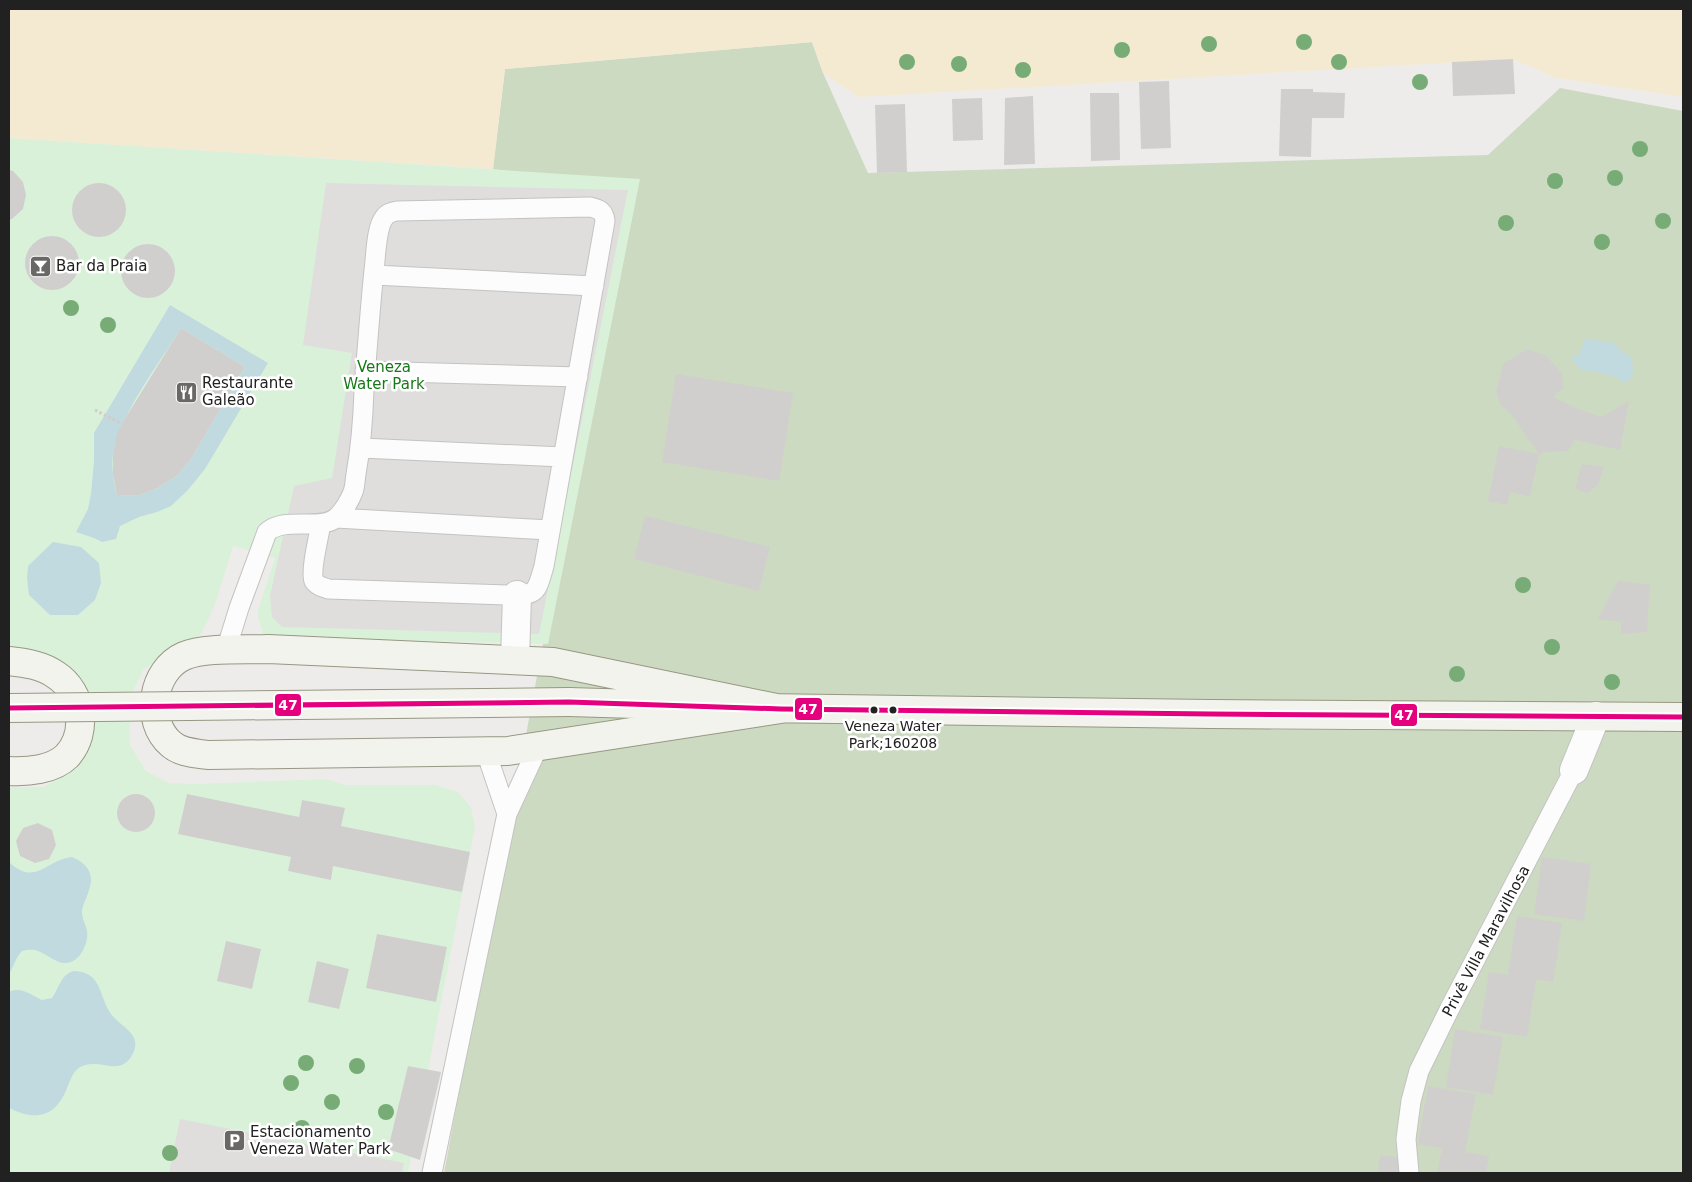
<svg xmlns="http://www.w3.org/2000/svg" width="1692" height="1182" font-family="'DejaVu Sans',sans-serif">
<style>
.forest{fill:#ccdac2}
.sand{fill:#f4ead2}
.park{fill:#daf1d9}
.parking{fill:#dfdedd}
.water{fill:#c0dadf;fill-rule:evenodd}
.building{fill:#d1cfcd}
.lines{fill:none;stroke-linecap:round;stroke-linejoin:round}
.lane-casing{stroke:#c4c3c2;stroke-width:21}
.street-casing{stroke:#c4c3c2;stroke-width:30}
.secondary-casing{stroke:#979783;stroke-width:30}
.path{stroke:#d6cac9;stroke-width:3;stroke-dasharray:2.5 2.5;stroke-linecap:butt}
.lane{stroke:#fcfcfc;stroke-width:19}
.street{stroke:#fcfcfc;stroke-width:28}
.secondary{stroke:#f3f3ed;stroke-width:28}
.secondary-bridge-casing{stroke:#979783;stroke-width:30;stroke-linecap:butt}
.secondary-bridge{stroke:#f3f3ed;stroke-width:28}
.bus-1-casing{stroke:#fff;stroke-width:9}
.bus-1{stroke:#e5007d;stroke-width:5}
.tree{fill:#77ac76}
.bus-dot{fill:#212121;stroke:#fff;stroke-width:2}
.labels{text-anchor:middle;stroke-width:5;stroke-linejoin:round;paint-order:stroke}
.bus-label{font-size:14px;fill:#212121;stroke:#fff}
.poi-label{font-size:15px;fill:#212121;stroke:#fff;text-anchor:start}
.park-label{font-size:15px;fill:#167818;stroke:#fff}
.street-label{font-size:15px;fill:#212121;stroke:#fff}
.line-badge{stroke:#fff;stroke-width:2}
.badge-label{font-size:14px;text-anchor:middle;font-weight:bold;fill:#fff}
</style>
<rect width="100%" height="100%" fill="#eeecea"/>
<path class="forest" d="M812,42L823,73L868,173L1488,155L1560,88L1683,111V1173H444L628,190L493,169L505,69Z"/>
<path class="sand" d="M9,9H1683V97L1556,78L1513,59L859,97L823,73L812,42L505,69L493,169L9,138Z"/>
<path class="park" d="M9,138L640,179L548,644L264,637L257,613L275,558L233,546L215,605L200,636L144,669L130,697V745L146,771L169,783L195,784L326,779L346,785H435L458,792L471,807L475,827L408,1173H9V787H44L74,768L85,739L86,702L9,656Z"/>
<path class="parking" d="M326,183L628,190L539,634L282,627L272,617L270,596L294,486L332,478L352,353L303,345Z
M180,1119L404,1163L402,1173H169Z"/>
<path class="water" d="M170,305L268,363L205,469L188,490L171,506L157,512L139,517L120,526L116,539L102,542L94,538L76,532L88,509L91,494L94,461V433ZM181,328L245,367L191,459L178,475L158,488L140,495L117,496C114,482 111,468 113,454C121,412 159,364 181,328Z
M1585,339L1615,343C1619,351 1625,352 1632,358L1633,375L1626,383C1612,374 1598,371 1581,370L1570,357L1579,355Z
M53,542L81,547L99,563L101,583L95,600L78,615H50L29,595L27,578L28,566Z
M72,857C87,863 95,874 89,890C87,898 82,905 82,912C82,920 86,924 87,931C89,940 82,957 73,961C59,968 50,955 38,951C33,949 27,950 22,951C16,957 14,966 9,974V862C36,887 45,860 72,857Z
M74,971C101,972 99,994 109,1011C118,1027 146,1033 131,1057C119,1075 102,1060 85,1065C71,1069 70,1084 64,1095C51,1120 31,1119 9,1108V992C21,986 31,995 42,1000L52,998C59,988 61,974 74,971Z"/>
<path class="building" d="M1513,59L1515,94L1453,96L1452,62Z
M1169,81L1171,148L1141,149L1139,82Z
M1281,89H1313V92L1345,93L1344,118H1312L1311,157L1279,156Z
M1090,93H1119L1120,160L1091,161Z
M1033,96L1035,164L1004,165L1005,98Z
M982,98L983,140L953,141L952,99Z
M905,104L907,172L877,173L875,105Z
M9,170L13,171L23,182L26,195L23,209L12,219L9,220Z
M72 210a27 27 0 1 1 54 0a27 27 0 1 1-54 0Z
M25 263a27 27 0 1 1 54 0a27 27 0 1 1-54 0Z
M121 271a27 27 0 1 1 54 0a27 27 0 1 1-54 0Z
M181,328L245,367L191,459L178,475L158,488L140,495L117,496L113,474V454L117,434L126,417Z
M1527,349L1546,356L1562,373L1563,388L1553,397L1577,409L1602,417L1629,401L1620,450L1575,440L1568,451L1546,452L1539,454L1511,414L1501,405L1496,392L1503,364Z
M676,374L793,393L779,481L662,462Z
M1499,446L1539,454L1530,497L1510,492L1507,505L1488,501Z
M1582,464L1604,467L1598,485L1587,493L1575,489Z
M645,516L770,547L759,591L634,559Z
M1618,581L1650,585L1647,632L1621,634V622L1598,619Z
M117 813a19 19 0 1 1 38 0a19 19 0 1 1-38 0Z
M187,794L299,817L302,800L324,804L345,808L341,826L470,852L462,892L333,866L331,880L288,871L291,857L178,834Z
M38,823L52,830L56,845L49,859L35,863L20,856L16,841L23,828Z
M1542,857L1591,864L1584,921L1534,914Z
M1517,916L1562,923L1553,982L1536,979L1527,1037L1480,1029L1489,972L1508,975Z
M377,934L447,947L436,1002L366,988Z
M226,941L261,949L252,989L217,981Z
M317,961L349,969L339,1009L308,1002Z
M1455,1029L1503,1037L1493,1095L1446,1087Z
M408,1066L441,1072L420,1160L388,1149Z
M1428,1086L1476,1094L1465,1152L1489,1156L1486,1173H1437L1442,1148L1418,1144Z
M1380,1155L1404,1158L1406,1173H1378Z"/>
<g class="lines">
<defs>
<path id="lane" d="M374,275L594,286
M365,371L578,377
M361,448L563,457
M336,518L550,530
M226,650L239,608L267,532C286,516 320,531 336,518C343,512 350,500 353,492C355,487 355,480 356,474C361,446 363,419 364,391C367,350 370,310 374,270C376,256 376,228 384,218C387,213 392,212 397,211L590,207C599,209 604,211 605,221L544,566C536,594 537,595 507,595L328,589C323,587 317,586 314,581C310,572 319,535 321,524
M486,752L507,814
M432,1173L507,814L538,747
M1409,1173L1406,1139L1411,1101L1419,1071L1450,1008L1574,770"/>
<path id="street" d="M515,660L517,595
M1574,770L1596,716"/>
<path id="secondary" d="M268,649L553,662L781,709L508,751L208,755C195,753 181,753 171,744C144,721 152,670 184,656C205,647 244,650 268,649Z
M9,661C26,663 42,665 56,675C82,692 89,732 67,756C53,770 27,772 9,771
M569,702L704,706
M762,708L1211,714L1683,717"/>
</defs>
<use href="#lane" class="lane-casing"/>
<use href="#street" class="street-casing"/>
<use href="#secondary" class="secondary-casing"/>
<path class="path" d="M95,410L122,424"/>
<use href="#lane" class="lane"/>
<use href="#street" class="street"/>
<use href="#secondary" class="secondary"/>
<defs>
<path id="secondary-bridge" d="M9,708L569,702"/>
</defs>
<use href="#secondary-bridge" class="secondary-bridge-casing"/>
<use href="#secondary-bridge" class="secondary-bridge"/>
<defs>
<path id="bus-1" d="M9,708L569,702L781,709L1211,714L1683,717"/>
</defs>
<use href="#bus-1" class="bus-1-casing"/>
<use href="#bus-1" class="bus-1"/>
</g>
<g class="tree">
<circle cx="1304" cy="42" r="8"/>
<circle cx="1209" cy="44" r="8"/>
<circle cx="1122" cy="50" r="8"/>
<circle cx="907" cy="62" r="8"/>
<circle cx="1339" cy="62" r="8"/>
<circle cx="959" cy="64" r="8"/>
<circle cx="1023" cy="70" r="8"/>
<circle cx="1420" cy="82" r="8"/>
<circle cx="1640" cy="149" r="8"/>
<circle cx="1615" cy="178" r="8"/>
<circle cx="1555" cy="181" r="8"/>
<circle cx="1663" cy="221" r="8"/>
<circle cx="1506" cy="223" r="8"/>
<circle cx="1602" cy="242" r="8"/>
<circle cx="71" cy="308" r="8"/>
<circle cx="108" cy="325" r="8"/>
<circle cx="1523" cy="585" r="8"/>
<circle cx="1552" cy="647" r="8"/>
<circle cx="1457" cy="674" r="8"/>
<circle cx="1612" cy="682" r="8"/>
<circle cx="306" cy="1063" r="8"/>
<circle cx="357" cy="1066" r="8"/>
<circle cx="291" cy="1083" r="8"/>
<circle cx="332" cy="1102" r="8"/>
<circle cx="386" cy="1112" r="8"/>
<circle cx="302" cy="1128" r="8"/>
<circle cx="170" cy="1153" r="8"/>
</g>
<defs>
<symbol id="bar-square" viewBox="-11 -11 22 22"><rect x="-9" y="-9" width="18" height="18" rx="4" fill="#696867" stroke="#fff"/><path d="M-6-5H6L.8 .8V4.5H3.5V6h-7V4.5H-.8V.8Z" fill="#fff"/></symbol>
<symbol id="restaurant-square" viewBox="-11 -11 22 22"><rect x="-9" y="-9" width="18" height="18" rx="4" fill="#696867" stroke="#fff"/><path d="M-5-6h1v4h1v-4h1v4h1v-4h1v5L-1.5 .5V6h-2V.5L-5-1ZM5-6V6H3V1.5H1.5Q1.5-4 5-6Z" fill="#fff"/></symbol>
<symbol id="parking-square" viewBox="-11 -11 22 22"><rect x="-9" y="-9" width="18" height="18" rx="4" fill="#696867" stroke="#fff"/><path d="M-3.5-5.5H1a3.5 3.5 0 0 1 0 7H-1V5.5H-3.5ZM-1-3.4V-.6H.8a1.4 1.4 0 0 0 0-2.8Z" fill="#fff"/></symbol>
</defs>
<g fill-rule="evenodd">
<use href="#bar-square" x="28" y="254" width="25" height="25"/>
<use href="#restaurant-square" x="174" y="380" width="25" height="25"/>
<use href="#parking-square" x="222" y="1128" width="25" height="25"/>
</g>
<g class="bus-dot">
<circle cx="874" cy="710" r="4.5"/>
<circle cx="893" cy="710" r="4.5"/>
</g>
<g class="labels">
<g class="bus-label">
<text x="893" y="731">Veneza Water<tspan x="893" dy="17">Park;160208</tspan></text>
</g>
<g class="poi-label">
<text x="56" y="271">Bar da Praia</text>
<text x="202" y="388">Restaurante<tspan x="202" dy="17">Galeão</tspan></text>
<text x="250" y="1137">Estacionamento<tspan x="250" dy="17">Veneza Water Park</tspan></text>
</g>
<g class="park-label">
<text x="384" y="372">Veneza<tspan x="384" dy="17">Water Park</tspan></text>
</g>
<g class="street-label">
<text transform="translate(1486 941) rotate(-62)" y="5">Privê Villa Maravilhosa</text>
</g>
</g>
<g class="line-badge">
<rect x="274" y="693" width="28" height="24" rx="5" fill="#e5007d"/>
<rect x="794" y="697" width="29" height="24" rx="5" fill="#e5007d"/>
<rect x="1390" y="703" width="28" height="24" rx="5" fill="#e5007d"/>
</g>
<g class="badge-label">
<text x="288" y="710">47</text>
<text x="808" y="714">47</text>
<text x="1404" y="720">47</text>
</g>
<rect width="1692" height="1182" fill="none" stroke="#212121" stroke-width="20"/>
</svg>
